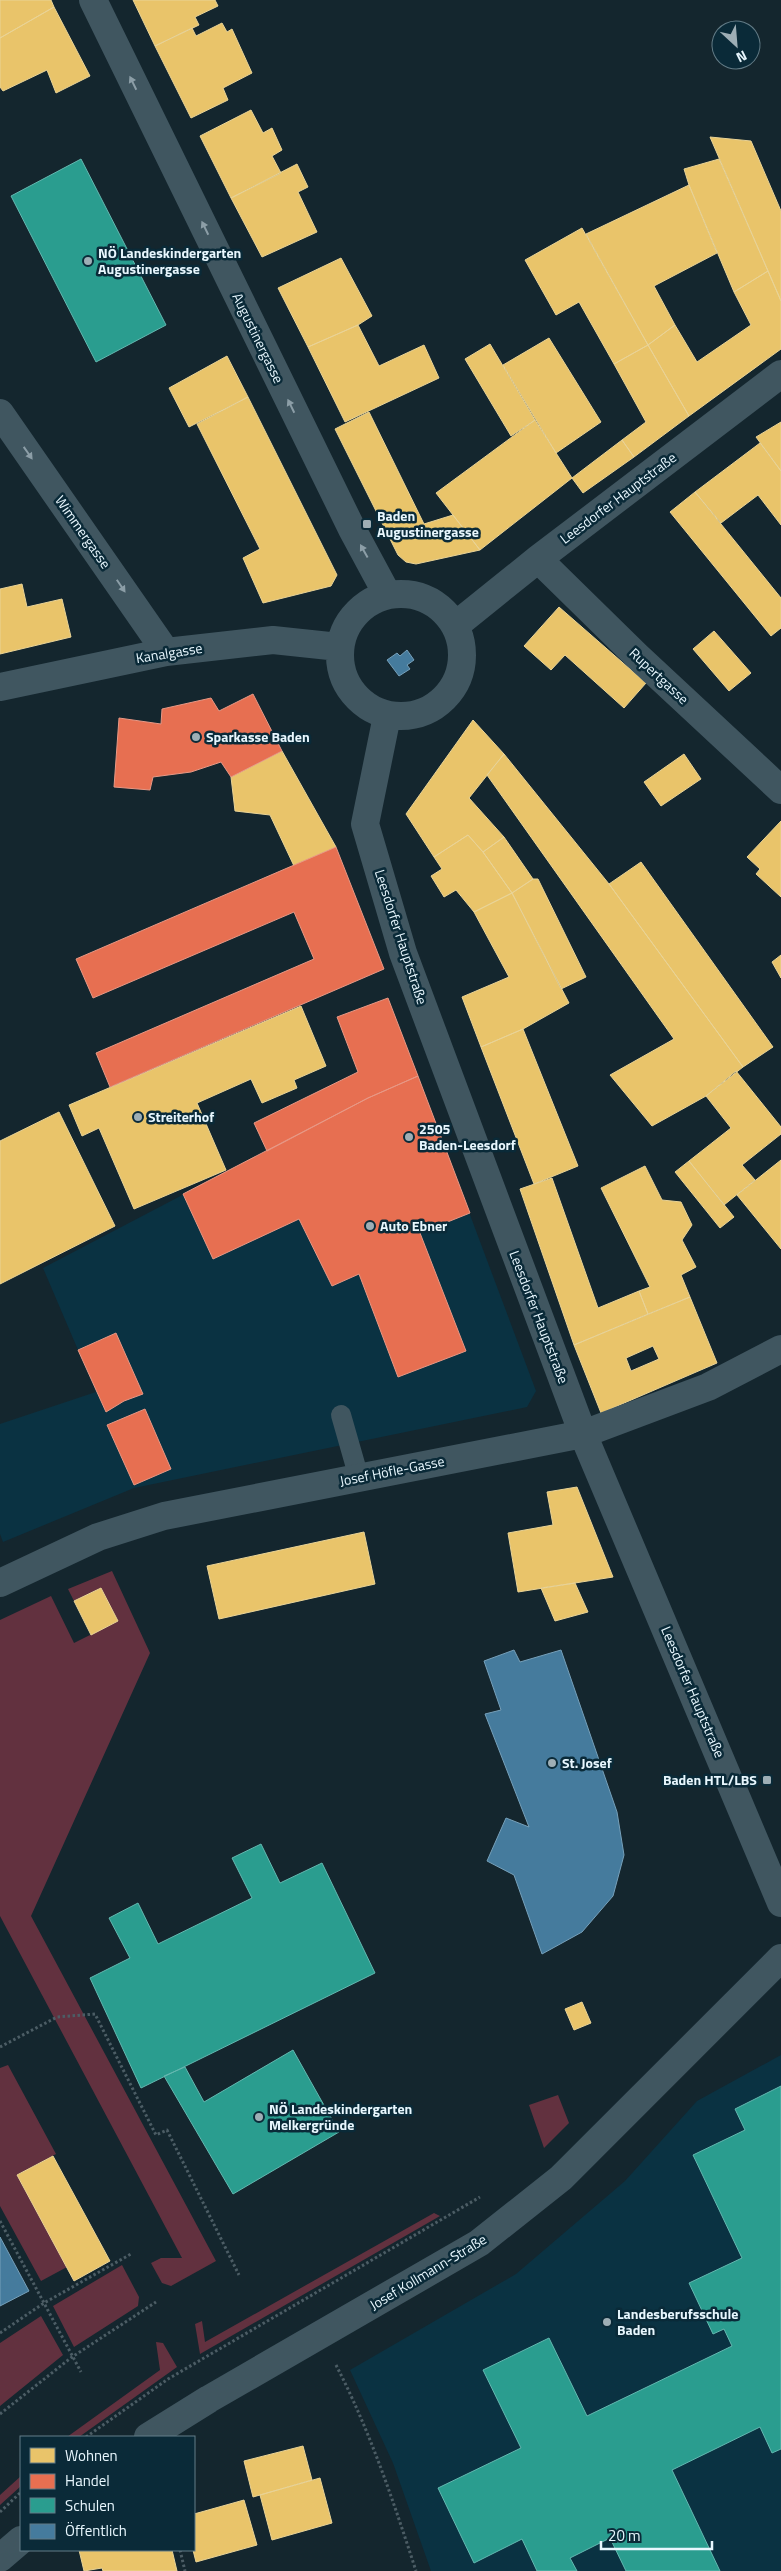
<svg xmlns="http://www.w3.org/2000/svg" width="781" height="2571" font-family="'Titillium Web',sans-serif">
<style>
.built{fill:#0a3242}
.green{fill:#62313f}
.homes{fill:#e9c46a;stroke:#e9d396;fill-rule:evenodd}
.shops{fill:#e76f51;stroke:#e79885}
.schools{fill:#2a9d8f;stroke:#63b8b0}
.public{fill:#457b9d;stroke:#76a0ba}
.lines{fill:none;stroke-linecap:round;stroke-linejoin:round}
.path{stroke:#4c5d65;stroke-width:3;stroke-dasharray:2.5 2.5;stroke-linecap:butt}
.service{stroke:#405660;stroke-width:20}
.minor{stroke:#405660;stroke-width:28}
.oneway{fill:#8c9ea7}
.poi-dot{fill:#9eaeb5;stroke:#0a2a38;stroke-width:2}
.labels{text-anchor:middle;stroke-width:5;stroke-linejoin:round;paint-order:stroke}
.poi-label{font-size:14px;font-weight:bold;fill:#e8f7fe;stroke:#0a2a38;text-anchor:start}
.street-label{font-size:14px;fill:#e8f7fe;stroke:#0a2a38}
</style>
<rect width="100%" height="100%" fill="#14262e"/>
<path class="built" d="M418,1076L536,1391L527,1407L134,1488L3,1542L0,1534V1424L96,1392L43,1268L368,1098Z
M781,2055V2571H431L393,2463L350,2370L516,2274L625,2181L697,2101Z"/>
<path class="green" d="M112,1571L150,1653L31,1916L216,2261L171,2286L162,2283L151,2263L161,2258H182L0,1916V1620L51,1596L74,1643L118,1621L101,1588L74,1601L68,1589Z
M8,2065L56,2154L17,2175L67,2267L41,2281L0,2206V2068Z
M558,2095L569,2123L544,2148L529,2105Z
M434,2213L440,2216L200,2354L195,2324L202,2321L205,2342Z
M122,2265L139,2297L138,2306L74,2347L53,2306Z
M41,2316L63,2355L0,2406V2343Z
M156,2342L163,2343L177,2367L79,2437H67L160,2370Z
M21,2476V2486L0,2505V2495Z"/>
<path class="homes" d="M0,0H51L54,7L0,38Z
M133,0H215L218,6L195,17L199,25L155,46Z
M54,7L90,76L56,93L47,70L3,91L0,87V38Z
M222,23L227,32L232,29L252,73L223,88L228,100L191,118L155,46L192,28L196,36Z
M251,110L263,133L272,128L282,150L272,156L281,173L231,198L200,136Z
M710,137L751,141L781,211V301Z
M719,159L768,271L734,292L689,185L684,169Z
M297,164L308,187L298,192L317,232L262,257L231,198Z
M689,185L717,253L654,286L675,325L648,345L586,234Z
M582,228L648,345L614,364L579,302L556,315L525,260Z
M341,258L372,316L358,325L308,347L278,288Z
M768,271L781,301V349L689,416L648,345L675,325L697,362L751,325L734,292Z
M358,325L379,366L424,345L439,378L345,422L308,347Z
M549,338L601,422L556,453L503,365Z
M490,344L535,420L511,436L465,359Z
M648,345L689,416L634,457L622,440L646,422L614,364Z
M227,356L248,397L189,427L169,388Z
M248,397L337,575L331,586L263,603L243,558L260,549L197,424Z
M369,412L424,524L453,515L480,550L416,564L406,562L398,555L335,429Z
M535,420L572,478L480,550L436,493Z
M781,422V471L756,437Z
M622,440L634,457L583,493L572,478Z
M760,443L781,471V525L758,495L721,523L695,492Z
M695,492L781,598V628L771,636L670,512Z
M22,584L27,607L62,599L71,637L0,654V589Z
M559,607L646,683L624,708L565,655L551,670L524,646Z
M714,631L751,673L729,691L693,649Z
M473,720L504,754L469,798L504,837L483,852L468,835L434,857L406,814Z
M282,751L336,847L294,866L270,815L235,811L231,777Z
M504,754L609,884L743,1067L706,1096L652,1126L610,1075L674,1039L487,775Z
M684,754L701,779L661,806L644,782Z
M781,821V897L756,874L760,869L747,857Z
M468,835L483,852L512,893L474,912L456,890L444,897L431,876L442,869L434,857Z
M504,837L533,879L512,893L483,852Z
M641,862L773,1047L743,1067L609,884Z
M533,879H538L586,977L561,989L512,893Z
M512,893L569,1003L523,1029L481,1047L462,997L509,977L474,912Z
M781,955V978L772,962Z
M301,1006L326,1066L294,1080L297,1088L262,1103L251,1079L197,1103L226,1170L134,1209L99,1128L82,1136L69,1105Z
M523,1029L578,1166L534,1184L481,1047Z
M736,1071L781,1127V1134L742,1165L755,1180L724,1205L689,1161L731,1128L706,1096Z
M59,1112L115,1226L0,1284V1141Z
M781,1160V1249L737,1195Z
M689,1161L734,1217L720,1228L675,1172Z
M645,1166L662,1200L681,1202L692,1225L682,1240L696,1267L681,1275L690,1297L648,1314L639,1291L650,1287L601,1188Z
M552,1178L598,1308L639,1291L648,1314L574,1345L520,1189Z
M690,1297L717,1363L601,1413L574,1345ZM653,1346L659,1359L631,1371L626,1358Z
M577,1487L613,1577L518,1592L508,1533L553,1525L547,1492Z
M364,1532L375,1584L219,1619L207,1566Z
M575,1583L588,1612L555,1621L541,1588Z
M101,1588L118,1621L91,1635L74,1601Z
M582,2002L591,2023L574,2030L565,2009Z
M53,2156L110,2261L74,2281L17,2175Z
M303,2446L312,2480L253,2497L244,2461Z
M320,2478L332,2523L272,2540L260,2495Z
M244,2500L257,2545L196,2562L193,2550L194,2514Z
M79,2550H172L177,2571H103L102,2568L84,2571Z"/>
<path class="shops" d="M253,694L282,751L231,777L221,762L191,772L153,777L150,790L114,787L119,718L161,724L162,709L211,698L219,711Z
M336,847L384,969L110,1087L96,1053L314,959L294,912L93,998L76,959Z
M388,998L418,1076L368,1098L267,1151L254,1123L358,1072L337,1017Z
M418,1076L470,1213L420,1233L466,1351L398,1377L359,1274L332,1286L299,1219L213,1259L183,1194L368,1098Z
M116,1333L143,1394L124,1401L106,1412L78,1350Z
M145,1409L171,1469L134,1485L107,1425Z"/>
<path class="schools" d="M81,159L166,325L96,362L11,196Z
M261,1844L280,1883L322,1863L375,1973L141,2088L90,1978L130,1958L109,1918L138,1903L158,1944L252,1898L232,1858Z
M293,2050L339,2132L233,2194L164,2076L185,2067L204,2102Z
M781,2086V2449L772,2453L760,2427L672,2470L720,2571H626L610,2538L570,2558L577,2571H537L522,2539L474,2563L438,2488L521,2448L483,2370L549,2338L587,2416L732,2346L724,2329L713,2334L689,2283L742,2258L693,2155L745,2130L735,2109Z"/>
<path class="public" d="M407,650L414,660L407,665L410,669L399,676L387,660L397,653L400,656Z
M514,1650L520,1662L561,1650L617,1812L624,1855L613,1896L582,1932L542,1954L514,1875L487,1861L506,1818L529,1827L485,1714L501,1710L484,1661Z
M0,2237L29,2291L0,2306Z"/>
<g class="lines">
<path class="path" d="M0,2047L57,2017L95,2014L156,2135L167,2130L239,2275
M0,2221L81,2372
M0,2333L44,2303L131,2254
M336,2365C370,2431 393,2500 416,2571
M0,2414L72,2357L156,2302
M86,2437L168,2379L480,2197
M0,2512L21,2492
M180,2550L185,2571"/>
<path class="service" d="M341,1415L359,1478"/>
<path class="minor" d="M93,0L352,529L387,594
M0,413L166,652
M538,559L637,656L781,790
M340 655a61 61 0 1 1 122 0a61 61 0 1 1-122 0Z
M456,625L538,559L781,374
M0,687L166,652L273,640L339,647
M387,716L365,824L403,953L583,1434L781,1903
M0,1583L98,1537L164,1516L583,1434L708,1387L781,1349
M148,2437L209,2399L479,2243L561,2178L781,1958
M0,2558L21,2540"/>
</g>
<defs><path id="oneway-solid" d="M-6-.8H1V-3.2L6.5 0L1 3.2V.8H-6Z" transform="scale(1.25)"/></defs>
<g class="oneway">
<use href="#oneway-solid" transform="translate(133 83) rotate(-116)"/>
<use href="#oneway-solid" transform="translate(205 228) rotate(-116)"/>
<use href="#oneway-solid" transform="translate(291 406) rotate(-116)"/>
<use href="#oneway-solid" transform="translate(28 453) rotate(55)"/>
<use href="#oneway-solid" transform="translate(364 551) rotate(-119)"/>
<use href="#oneway-solid" transform="translate(121 586) rotate(56)"/>
</g>
<g class="poi-dot">
<circle cx="88" cy="261" r="5"/>
<rect x="362" y="519" width="10" height="10" rx="2.5"/>
<circle cx="196" cy="737" r="5"/>
<circle cx="138" cy="1117" r="5"/>
<circle cx="409" cy="1137" r="5"/>
<circle cx="370" cy="1226" r="5"/>
<circle cx="552" cy="1763" r="5"/>
<rect x="762" y="1775" width="10" height="10" rx="2.5"/>
<circle cx="259" cy="2117" r="5"/>
<circle cx="607" cy="2322" r="5"/>
</g>
<g class="labels">
<g class="poi-label">
<text x="98" y="258">NÖ Landeskindergarten<tspan x="98" dy="16">Augustinergasse</tspan></text>
<text x="377" y="521">Baden<tspan x="377" dy="16">Augustinergasse</tspan></text>
<text x="206" y="742">Sparkasse Baden</text>
<text x="148" y="1122">Streiterhof</text>
<text x="419" y="1134">2505<tspan x="419" dy="16">Baden-Leesdorf</tspan></text>
<text x="380" y="1231">Auto Ebner</text>
<text x="562" y="1768">St. Josef</text>
<text x="757" y="1785" text-anchor="end">Baden HTL/LBS</text>
<text x="269" y="2114">NÖ Landeskindergarten<tspan x="269" dy="16">Melkergründe</tspan></text>
<text x="617" y="2319">Landesberufsschule<tspan x="617" dy="16">Baden</tspan></text>
</g>
<g class="street-label">
<text transform="translate(258 338) rotate(64)" y="5">Augustinergasse</text>
<text transform="translate(618 498) rotate(-37)" y="5">Leesdorfer Hauptstraße</text>
<text transform="translate(83 532) rotate(55)" y="5">Wimmergasse</text>
<text transform="translate(169 653) rotate(-9)" y="5">Kanalgasse</text>
<text transform="translate(659 676) rotate(43)" y="5">Rupertgasse</text>
<text transform="translate(401 937) rotate(72)" y="5">Leesdorfer Hauptstraße</text>
<text transform="translate(539 1317) rotate(69)" y="5">Leesdorfer Hauptstraße</text>
<text transform="translate(392 1471) rotate(-11)" y="5">Josef Höfle-Gasse</text>
<text transform="translate(693 1692) rotate(67)" y="5">Leesdorfer Hauptstraße</text>
<text transform="translate(428 2272) rotate(-31)" y="5">Josef Kollmann-Straße</text>
</g>
</g>
<rect x="20" y="2436" width="175" height="115" fill="#0a2a38" stroke="#637c87"/>
<rect x="30" y="2448" width="25" height="15" fill="#e9c46a" stroke="#637c87"/>
<text x="65" y="2461" font-size="15" fill="#e8f7fe">Wohnen</text>
<rect x="30" y="2474" width="25" height="15" fill="#e76f51" stroke="#637c87"/>
<text x="65" y="2486" font-size="15" fill="#e8f7fe">Handel</text>
<rect x="30" y="2498" width="25" height="15" fill="#2a9d8f" stroke="#637c87"/>
<text x="65" y="2511" font-size="15" fill="#e8f7fe">Schulen</text>
<rect x="30" y="2524" width="25" height="15" fill="#457b9d" stroke="#637c87"/>
<text x="65" y="2536" font-size="15" fill="#e8f7fe">Öffentlich</text>
<g transform="translate(736 45) rotate(154)"><circle r="24" fill="#0a2a38" stroke="#637c87"/>
<path d="M0-4L9 19L0 12L-9 19Z" fill="#9eaeb5"/>
<text y="-8" font-size="14" font-weight="bold" text-anchor="middle" fill="#e8f7fe">N</text>
</g>
<path d="M601 2541v8h111v-8" fill="none" stroke="#e8f7fe" stroke-width="2.5"/>
<text x="608" y="2541" font-size="15" fill="#e8f7fe" stroke="#0a2a38" stroke-width="4" paint-order="stroke">20 m</text>
</svg>
